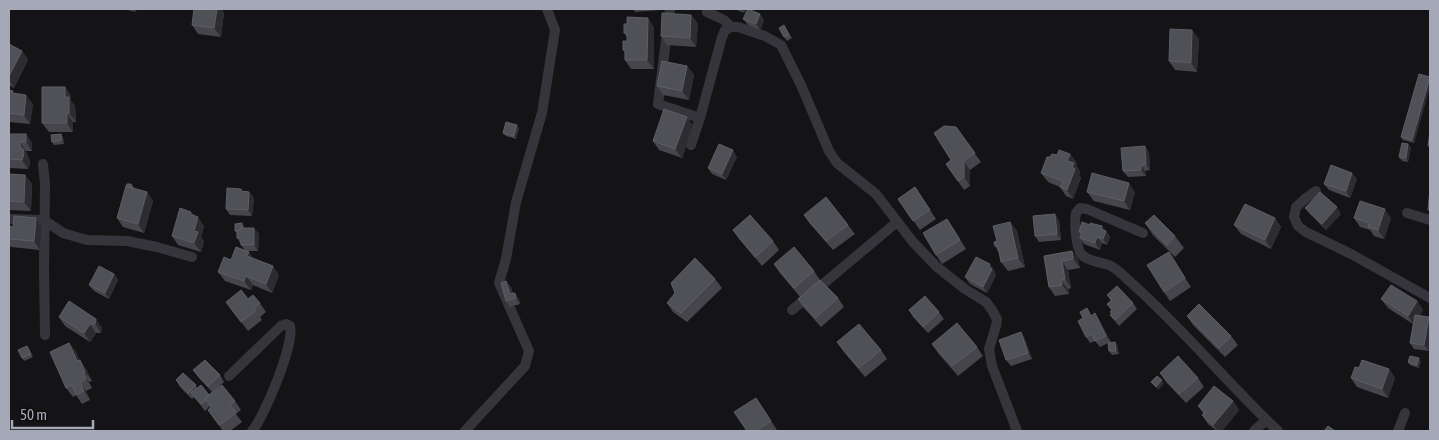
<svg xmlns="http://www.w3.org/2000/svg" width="1439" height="440" font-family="'Asap Condensed',sans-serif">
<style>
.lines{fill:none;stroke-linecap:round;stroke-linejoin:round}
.street{stroke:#35353b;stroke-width:10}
.wall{fill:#45454b}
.shaded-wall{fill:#2d2d31}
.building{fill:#505057;stroke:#5d5e66}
</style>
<rect width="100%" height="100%" fill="#141416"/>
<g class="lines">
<path class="street" d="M670,9L658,104L700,118
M707,9V12L724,20L731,27
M691,145L700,118L722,37L725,30L731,27H738L765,36L781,45L801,85L829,151L837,163L876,194L913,242L937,267L965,289L986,302L992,310L997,319L996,326L989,349L992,366L1017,431
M43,164L45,184L44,270L45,335
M1316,191L1306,198L1296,207L1294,217L1298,226L1306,232L1351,254L1430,298
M1407,213L1430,220
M9,219L44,220L63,233L87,240L127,241L157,247L192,257
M1143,233L1087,209L1080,208L1076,213C1074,221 1076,247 1081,254C1087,261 1100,262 1109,265C1116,268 1122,274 1127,279C1181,326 1226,382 1278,431
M792,310L897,222
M229,376L281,326L286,324L290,326C295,343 264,418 252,431
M465,431L525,366L529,351L499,283L506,259L516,202L542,113L555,30L547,9
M1254,431L1266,420
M1398,431L1405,413"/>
</g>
<path class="wall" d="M124,9H137L135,12Z
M194,9H221L224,13L221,37L198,34L192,25Z
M633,9H661V10L635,12Z
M737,9H746L745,13L739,11Z
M760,14L764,20L760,30L748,25L743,19Z
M691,15L698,24L696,47L667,45L661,36Z
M784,25L792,38L787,41L784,37Z
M654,27V69H631L625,60V53L623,50L627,41V37L624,33Z
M1199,39L1197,72L1175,70L1169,61Z
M9,44L22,51L28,60L14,88L9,85Z
M687,66L694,75L689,100L663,95L657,86Z
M1430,78V86L1414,143L1403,140L1401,137Z
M65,87L71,96V101L75,106L76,122H73V132H49L42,123Z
M9,90L33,104L30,124L9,122Z
M687,117L693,126L682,158L659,150L653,141Z
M956,127L981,162L970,170V186L964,190L946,164L951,160Z
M519,128L516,139L506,136L503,133Z
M9,134H26L32,143V151H26L27,154L29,158L30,163L28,169L9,168Z
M63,137L64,144L54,145L52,142Z
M1411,147L1408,162L1402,161L1399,157Z
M1149,152L1150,170L1145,171L1146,176L1128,177L1123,171Z
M1070,154L1077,163L1076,165L1080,172L1079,175L1081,178L1073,199L1066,196L1060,187L1048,182L1041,173L1050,157L1057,155Z
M737,157L726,180L712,174L708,168Z
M9,174L25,175L32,184L31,211L9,210Z
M1357,179L1350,198L1329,190L1324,184Z
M131,184L134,189L147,192L153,201L144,233L123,227L117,218L126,186Z
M915,187L936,219L920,230L898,199Z
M241,189L242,191L249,192L254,198L252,216L230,215L226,209Z
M1087,192H1135L1130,210L1094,201Z
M1305,208L1341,214L1326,230L1310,214Z
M191,212L194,215L204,226L201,237L204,241L201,252L178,245L172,236Z
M804,215L848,225L855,234L833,250L810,224Z
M36,218L42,227L40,250L11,247L9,244V226L13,227Z
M1275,218L1281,227L1271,249L1241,234L1234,225Z
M1354,218H1391L1384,239L1374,236L1370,230L1360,227Z
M1059,220L1061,240L1039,242L1035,236Z
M1010,222L1017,231L1025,267L1008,271L1001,262L999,253L995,246L997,241Z
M242,223L244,227V228H254L259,234L258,251H247L254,259L279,275L272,293L253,285L251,290L225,281L218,272L231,260L245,251L237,238V233L235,231Z
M1145,223L1175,236L1184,248L1175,257L1153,235Z
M953,228L966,249L942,264L936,255Z
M733,230L773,241L779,250L762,266L739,239Z
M1104,230L1106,231L1110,237L1107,245L1102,243L1100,250L1084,244L1080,238L1081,234L1079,232Z
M1072,251L1078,260L1080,268L1068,270L1071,288L1068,289L1069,294L1055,296L1049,287L1044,256Z
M1169,252L1191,287L1170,301L1164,292Z
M774,264L814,271L820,280L838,298L844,307L821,327L804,308L798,299L800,297L780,273Z
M995,271L994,272L996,275L987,293L970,284L965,277Z
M114,274L118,280L109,299L94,291L89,285Z
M715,279L722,288L687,322L673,312L667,303Z
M506,281L511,287L513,293L519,299L520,304L510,307L506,301Z
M1107,295L1133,303L1137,309L1119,326L1110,315L1112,314V310L1107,304L1111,301Z
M248,299L260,303L266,312L260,317L262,320L248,331L226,302Z
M1381,299L1417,301L1423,310L1419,316L1430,319V342L1429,351L1414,349L1410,343L1413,324L1388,308Z
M69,301L102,328L101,333H96L90,342L65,326L59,317Z
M909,310L939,312L944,319L928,333L913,317Z
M1091,315L1099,320L1111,342L1108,343L1115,342L1117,345L1119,354L1112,355L1109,351L1108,343L1100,347L1095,341L1090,343L1086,337Z
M1187,316L1231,336L1238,345L1225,357L1193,325Z
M1021,332L1025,339L1032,359L1011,366L1006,360Z
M837,342L881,350L887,359L865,377L843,351Z
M69,343L76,352L79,360L86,369L92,381L89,382L92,388L86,391L90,400L82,404L76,395L73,397L66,388Z
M932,344L977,347L983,356L958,376L938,353Z
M27,346L33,357L24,361L22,358Z
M1421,361L1419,368L1410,365L1408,362Z
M1359,368L1389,369L1395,378L1388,398L1357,387L1351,378Z
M193,370L220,375L224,382L213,392L235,401L241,410L236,414L242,422L230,431H223L208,410L211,407L210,406L205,411L194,397L192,399L180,387L176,380L196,385L197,388L209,395L212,392L198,377Z
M1160,373L1198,378L1204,387L1186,403L1166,382Z
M1233,401L1239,410L1222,431H1217L1208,424L1202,415L1203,413L1198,406Z
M762,407L777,430L775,431H747Z"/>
<path class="shaded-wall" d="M133,9H137L135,12Z
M217,9H221L224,13L221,37L214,28Z
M743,9H746L745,13L742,10Z
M760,14L764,20L760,30L756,24Z
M691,15L698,24L696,47L690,38Z
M648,18L654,27V69L647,60Z
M1192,30L1199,39L1197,72L1191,63Z
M22,51L28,60L14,88L9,80V76Z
M687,66L694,75L689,100L682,91Z
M1430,77V86L1414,143L1412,140Z
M65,87L71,96V101L75,106L76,122L69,113L65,97Z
M26,95L33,104L30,124L24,115Z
M67,113L73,122V132L67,123Z
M687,117L693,126L682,158L675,149Z
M517,125L519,128L516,139L514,136Z
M26,134L32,143V151L26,142Z
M61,134L63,137L64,144L62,140Z
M20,142L26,151L27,154L29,158L30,163L28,169L22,160Z
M1408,144L1411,147L1408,162L1406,158Z
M1145,146L1149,152L1150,170L1146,164Z
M733,150L737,157L726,180L722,174Z
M1070,154L1077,163L1076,165L1080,172L1079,175L1081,178L1073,199L1067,190V161Z
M964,161L970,170V186L964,177Z
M1141,165L1145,171L1146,176L1141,170Z
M1352,173L1357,179L1350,198L1346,191Z
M25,175L32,184L31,211L24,202Z
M1129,183L1135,192L1130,210L1124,201Z
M147,192L153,201L144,233L138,224Z
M249,192L254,198L252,216L248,210Z
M1337,207L1341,214L1326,230L1322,224Z
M1385,209L1391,218L1384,239L1378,230Z
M191,212L197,220L198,217L204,226L201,237L204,241L201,252L194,243V231L190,214Z
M1055,214L1059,220L1061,240L1057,234Z
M36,218L42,227L40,250L34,241Z
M1275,218L1281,227L1271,249L1265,240Z
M1010,222L1017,231L1025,267L1018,258Z
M1102,226L1110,237L1107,245L1103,239L1101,229Z
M254,228L259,234L258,251L254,245Z
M1097,237L1102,243L1100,250L1095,243Z
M1072,251L1078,260L1080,268L1073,259Z
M249,252L255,261L247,256Z
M1169,252L1175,261L1191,287L1185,278Z
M1062,261L1068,270L1071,288L1065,279Z
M990,264L995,271L994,272L996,275L987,293L983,287Z
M273,266L279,275L272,293L266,284Z
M114,274L118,280L109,299L105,293Z
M246,276L253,285L251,290L244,281Z
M1061,280L1068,289L1069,294L1062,285Z
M506,281L511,287L514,298L510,294Z
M515,293L519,299L520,304L516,298Z
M1417,301L1423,310L1414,325L1408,316Z
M1095,313L1099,320L1111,342L1106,336Z
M1429,317L1430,319V342L1429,351L1424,345Z
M96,319L102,328L101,333L95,324Z
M90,324L96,333L90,342L84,333Z
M1021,332L1025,339L1032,359L1028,353Z
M1115,342L1117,345L1119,354L1116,351Z
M69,343L76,352L84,370L77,361Z
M1419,358L1421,361L1419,368L1417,365Z
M80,360L86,369L92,381L85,372Z
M1389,369L1395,378L1388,398L1382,389Z
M83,373L89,382L92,388L86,379Z
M1162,380L1164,384L1158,390L1156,387Z
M80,382L86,391L90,400L84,391Z
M1233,401L1239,410L1222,431H1218L1213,425Z"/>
<path class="building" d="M194,9H217L214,28L192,25Z
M748,9L760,14L756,24L743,19Z
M662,13L691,15L690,38L661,36Z
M627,17L648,18L647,60H625V50H623V41H627V33H624V24H627Z
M784,25L789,35L784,37L779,28Z
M1170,29L1192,30L1191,63L1169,61Z
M9,44L22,51L9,76Z
M662,61L687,66L682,91L657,86Z
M1419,74L1430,77L1412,140L1401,137Z
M42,87H65V97H69V113H67V123H42Z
M9,90L13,91L12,93L26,95L24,115L9,113Z
M664,109L687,117L675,149L653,141Z
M506,122L517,125L514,136L503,133Z
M944,126L956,127L975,153L964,161V177L958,181L946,164L951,160L934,133Z
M1430,131V146H1428Z
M9,134H26V142H20V146L23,149L24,154L22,160L9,159Z
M61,134L62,140L52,142L51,135Z
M1402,143L1408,144L1406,158L1399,157Z
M719,144L733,150L722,174L708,168Z
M1145,146L1146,164L1141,165V170L1123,171L1121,148Z
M1059,150L1070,154L1067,161L1074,163L1072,167L1075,169L1067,190L1060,187L1063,181L1041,173L1047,157H1050L1052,154L1057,155Z
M1331,165L1352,173L1346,191L1324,184Z
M1092,173L1129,183L1124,201L1087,192Z
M9,174L25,175L24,202L9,201Z
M127,184H131L133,188L126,186Z
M126,186L147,192L138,224L117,218Z
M915,187L930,210L913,221L898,199Z
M227,188L241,189V191L249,192L248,210L226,209Z
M1430,189V210H1428Z
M1320,192L1337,207L1322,224L1305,208Z
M826,197L848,225L826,241L804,215Z
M1360,201L1385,209L1378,230L1368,227L1369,223L1354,218Z
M1245,204L1275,218L1265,240L1234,225Z
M180,208L191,212L190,214L198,217L194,231L198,232L194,243L172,236Z
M1055,214L1057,234L1035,236L1033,216Z
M750,215L773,241L755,257L733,230Z
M1154,215L1175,236L1167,245L1145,223Z
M14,216L36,218L34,241L9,239V226L13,227Z
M947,219L960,240L936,255L923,233Z
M1010,222L1018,258L1001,262L998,246H995L994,242L997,241L993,226Z
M1082,222L1090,225V223L1102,226L1101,229L1106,231L1103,239L1097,237L1095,243L1080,238L1082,232H1079Z
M242,223V228L238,231H235V224Z
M241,228H254V245H241V238H237V232Z
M236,247L249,252L247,256L273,266L266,284L246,276L244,281L218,272L224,257L231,260Z
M794,247L814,271L794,288L774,264Z
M1072,251L1073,259L1062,261L1065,279L1061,280L1062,285L1049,287L1044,256Z
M1169,252L1185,278L1164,292L1147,265Z
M976,257L990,264L989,267L992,269L983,287L965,277Z
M695,258L715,279L681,313L667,303L675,293L671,283Z
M99,266L114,274L105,293L89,285Z
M820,280L838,298L815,318L798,299Z
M506,281L510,294L515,293L516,298L506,301L501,283Z
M1391,285L1417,301L1408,316L1381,299Z
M1117,286L1133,303L1115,320L1110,315L1112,313L1110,312L1112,310L1107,304L1112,300L1107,295Z
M241,290L248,299L253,295L260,303L254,308L256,311L241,322L226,302Z
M925,296L939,312L923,327L909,310Z
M69,301L96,319L95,324H90L84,333L59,317Z
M1199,304L1231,336L1219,348L1187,316Z
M1087,308L1091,316L1095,313L1106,336L1095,341L1092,334L1086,337L1078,321L1083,318L1080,312Z
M1415,315L1429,317L1424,345L1410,343Z
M957,323L977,347L952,366L932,344Z
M859,324L881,350L859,368L837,342Z
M1021,332L1028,353L1006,360L999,340Z
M1115,342L1116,351H1109L1108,343Z
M69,343L77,361L80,360L85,372L83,373L86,379L80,382L84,391L76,395L72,385L66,388L50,352Z
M27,346L31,354L22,358L18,350Z
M1178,356L1198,378L1179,394L1160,373Z
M1410,356L1419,358L1417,365L1408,362Z
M205,360L220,375L208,386L193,370Z
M1362,360L1389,369L1382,389L1351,378L1355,367L1359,368Z
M183,373L196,385L188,393L176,380Z
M1157,376L1162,380L1156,387L1151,382Z
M201,385L209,395L205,398L206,400L201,404L191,393Z
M222,385L235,401L230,405L236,413L219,425L208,410L211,407L205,398Z
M1214,386L1233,401L1213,425L1202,415L1205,412L1198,406Z
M756,398L771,421L755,431H747L734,412Z
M1328,426L1335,431H1324Z"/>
<rect width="1439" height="440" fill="none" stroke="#a5a9b7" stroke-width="20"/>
<path d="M12 420v8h81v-8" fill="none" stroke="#a5a9b7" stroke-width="2.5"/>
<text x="20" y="420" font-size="15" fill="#a5a9b7" stroke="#0f0f11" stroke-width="4" paint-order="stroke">50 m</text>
</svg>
